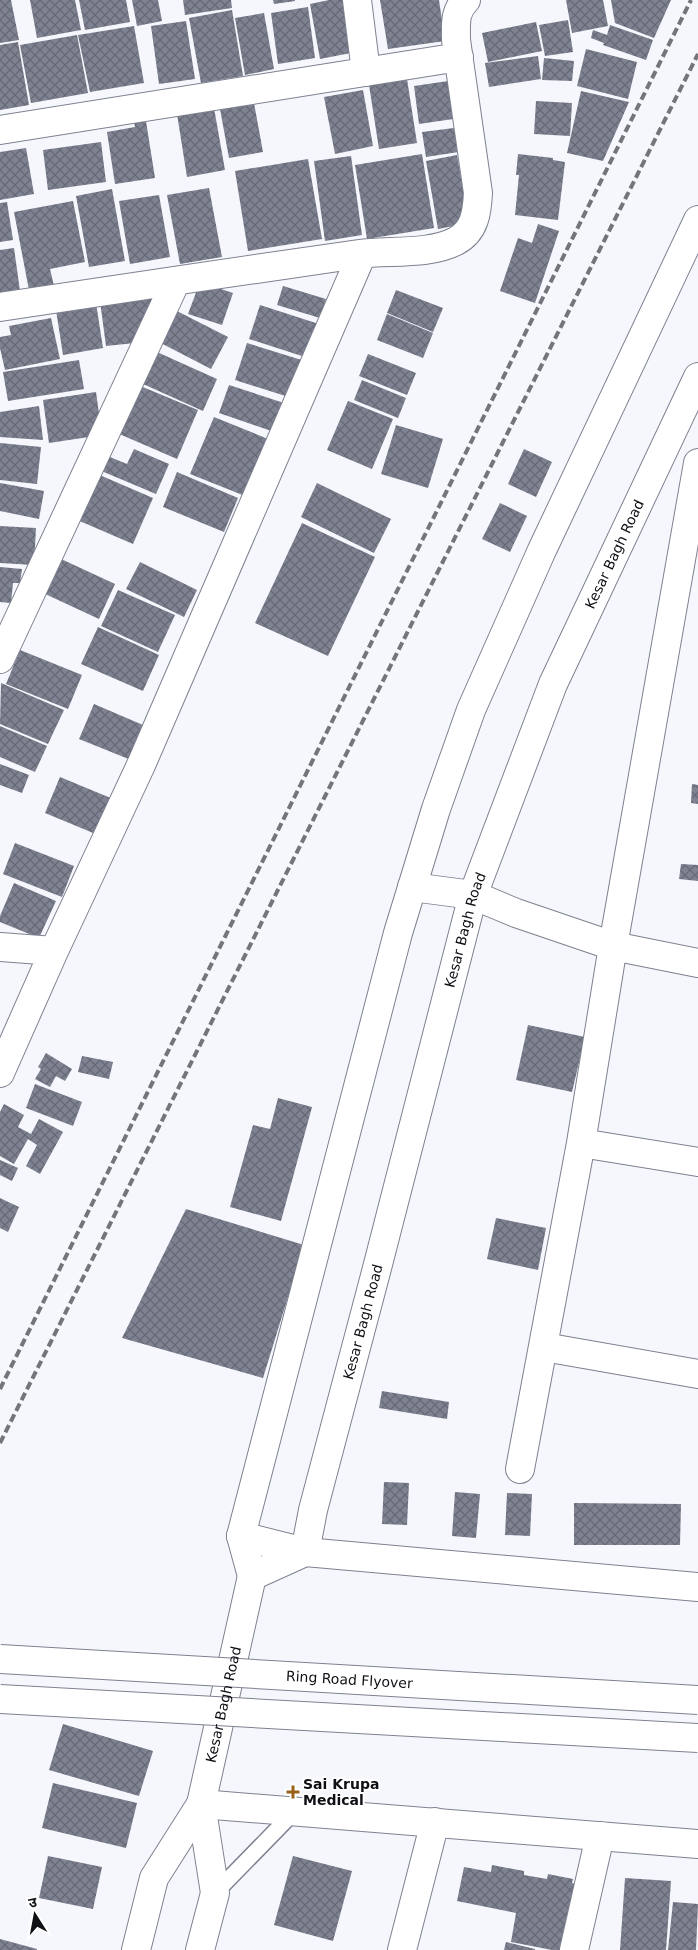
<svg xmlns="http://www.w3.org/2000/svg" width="698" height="1950" font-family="'DejaVu Sans','Noto Sans Devanagari',sans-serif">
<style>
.building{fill:url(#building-cross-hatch)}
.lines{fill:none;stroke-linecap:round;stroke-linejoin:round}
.service-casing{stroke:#7e8190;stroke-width:18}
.minor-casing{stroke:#7e8190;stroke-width:30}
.tertiary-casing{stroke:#7e8190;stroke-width:30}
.secondary-casing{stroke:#7e8190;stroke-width:30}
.service{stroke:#fff;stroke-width:15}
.minor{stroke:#fff;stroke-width:28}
.tertiary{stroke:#fff;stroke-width:28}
.secondary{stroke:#fff;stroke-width:28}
.rail{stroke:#74757b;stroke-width:4;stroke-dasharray:8 4;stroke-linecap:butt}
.trunk-bridge-casing{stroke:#7e8190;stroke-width:30;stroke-linecap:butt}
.trunk-bridge{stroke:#fff;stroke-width:28}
.poi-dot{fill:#99621c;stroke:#fff;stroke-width:2}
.labels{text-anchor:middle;stroke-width:4;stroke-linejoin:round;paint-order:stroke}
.street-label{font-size:14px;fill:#0f1015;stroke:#fff}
.poi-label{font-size:14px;font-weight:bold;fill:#0f1015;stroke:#fff;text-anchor:start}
</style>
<defs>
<pattern id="building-cross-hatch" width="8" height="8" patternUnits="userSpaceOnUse" patternTransform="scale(1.25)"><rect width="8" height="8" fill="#7f8291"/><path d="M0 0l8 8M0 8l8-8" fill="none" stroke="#666975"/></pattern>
</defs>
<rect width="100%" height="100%" fill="#f5f7fd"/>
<path class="building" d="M0,0H11L19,40L0,43Z
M30,0H75L81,30L37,38Z
M79,0H126L130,22L85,30Z
M132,0H158L162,21L137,26Z
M183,0H231L232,8L185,15Z
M273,0H295V1L274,4Z
M329,0H346L356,52L320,59L310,4Z
M380,0H439L445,41L388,49Z
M566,0H603L608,26L572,33Z
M611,0H671L654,38L615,23Z
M308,7L315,58L278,64L271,13Z
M232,10L243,76L201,83L189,18Z
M264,13L274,69L245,75L235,18Z
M568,20L573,52L545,56L539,25Z
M186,21L195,79L159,84L151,26Z
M536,22L542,51L488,62L482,33Z
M610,25L653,40L646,60L603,45L604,43L591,38L593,30L607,35Z
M134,26L144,83L90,92L78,35Z
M77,35L88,93L31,103L20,45Z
M18,42L29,105L0,110V45Z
M586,49L637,62L628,99L577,86Z
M538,56L541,79L489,87L485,63Z
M544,58L574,61L572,81L542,80Z
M407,79L417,143L379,149L369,85Z
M455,80L460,118L419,124L414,86Z
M363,90L373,146L335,154L324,97Z
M581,91L629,102L603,161L567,153Z
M536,101L572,103L570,136L534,134Z
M254,103L263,152L229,158L220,109Z
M214,108L225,170L187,177L177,114Z
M145,115L155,178L115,184L107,132L135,127L133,117Z
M462,127L465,151L426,157L422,132Z
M101,142L106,182L48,190L43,150Z
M26,148L34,194L0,200V152Z
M422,154L434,228L367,239L355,165Z
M518,154L553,158V160L565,162L558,220L515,215L519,175H516Z
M457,155L469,223L438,229L426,161Z
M351,156L362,235L325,241L314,161Z
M308,159L322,239L248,251L235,171Z
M209,188L222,257L180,264L167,195Z
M112,189L125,261L89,267L76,196Z
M159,195L170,257L130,264L119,201Z
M73,201L85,262L50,269L54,286L29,290L14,212Z
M7,202L13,240L0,242V203Z
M538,224L559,231L535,303L500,291L518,238L532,243Z
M14,248L20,291L0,295V250Z
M200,282L233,293L222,325L188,314Z
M283,286L326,299L320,318L277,305Z
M396,290L443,308L433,332L387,313Z
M155,293L135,343L106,346L100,301Z
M96,303L103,348L63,355L56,310Z
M260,305L322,325L311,359L249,339Z
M171,308L228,337L211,369L155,340Z
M387,314L433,333L423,358L377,340Z
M51,318L60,359L5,370L0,348V337L11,335L9,326Z
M247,343L308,362L295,399L235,380Z
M157,352L217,379L203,411L143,384Z
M368,354L416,373L407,395L359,376Z
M79,360L84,389L8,401L3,372Z
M362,380L406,398L398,418L354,400Z
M138,385L198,410L177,459L117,433Z
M229,385L287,404L277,433L219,413Z
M96,392L102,435L49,443L43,400Z
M348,401L393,419L372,469L327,450Z
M39,406L43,440L0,437V412Z
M214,417L268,439L245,496L190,474Z
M396,425L443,439L428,488L381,474Z
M0,443L41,447L37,484L0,480Z
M134,449L169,464L156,494L99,470L105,455L127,464Z
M524,449L552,462L536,497L508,484Z
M177,472L238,498L224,532L163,507Z
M95,473L153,498L133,544L75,519Z
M0,483L44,491L39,519L0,511Z
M317,483L391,519L374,553L301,517Z
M500,503L527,516L510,552L482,539Z
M302,523L375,557L328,656L255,623Z
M0,526L36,528L34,565L0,563Z
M59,558L115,584L99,619L43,593Z
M140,562L197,590L184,617L126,589Z
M0,567L22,569L20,583H13L11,603L0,602Z
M118,590L175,615L158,652L101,626Z
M98,627L159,655L143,691L81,664Z
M20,650L82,675L68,709L6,684Z
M1,683L64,710L48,744L0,724Z
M94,704L150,728L136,762L79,739Z
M0,726L47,746L35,772L0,757Z
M0,764L29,775L22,793L0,785Z
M60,777L113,799L98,835L45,813Z
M692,784L698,785V804L691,803Z
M15,843L74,866L62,897L3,874Z
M681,864L698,865V881L679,879Z
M14,883L56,901L39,938L0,922V916Z
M528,1025L585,1037L572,1092L516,1080Z
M46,1053L72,1069L65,1081L56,1076L50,1087L35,1079L41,1069L38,1067Z
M82,1056L113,1062L109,1079L78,1072Z
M35,1084L82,1102L73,1126L26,1108Z
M278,1098L312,1107L281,1221L230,1207L253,1125L270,1129Z
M4,1104L24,1115L18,1127L31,1134L39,1119L63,1132L40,1174L26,1166L37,1145L28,1139L14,1164L0,1156V1112Z
M0,1160L18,1168L12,1181L0,1175Z
M0,1198L19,1207L8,1232L0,1228Z
M186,1209L304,1245L263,1378L122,1338Z
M496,1218L546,1228L538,1270L487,1259Z
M382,1391L449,1402L447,1419L379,1408Z
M384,1482L409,1483L407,1525L382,1524Z
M455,1492L480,1494L476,1538L452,1536Z
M507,1493L532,1494L530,1536L505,1535Z
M574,1503L681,1504L680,1545H574Z
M63,1724L153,1751L139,1796L49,1770Z
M53,1783L137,1803L126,1848L42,1828Z
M48,1856L102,1867L93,1909L39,1898Z
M293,1856L352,1871L333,1941L274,1925Z
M492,1865L524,1871V1875L547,1879L548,1874L573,1879L572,1883L578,1885L565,1950H552L511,1942L516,1913L457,1901L464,1867L491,1872Z
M625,1878L671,1881L666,1950H620Z
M673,1902L698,1904L696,1950H668Z
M0,1939L37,1949V1950H0Z
M506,1942L535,1949V1950H504Z"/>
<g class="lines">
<defs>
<path id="service" d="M215,1893L295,1811"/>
<path id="minor" d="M357,0L366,72
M0,130L459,57
M0,307C120,289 239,271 359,254C388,250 430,255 456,241C475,231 477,212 478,193L456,40C456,24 454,12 466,0
M0,659L176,281
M412,887L473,895L516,913L613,946L698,963
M0,947L54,951
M0,1073L54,951L141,765L362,254
M581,1143L698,1162
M544,1347L698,1374
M520,1469L581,1143L613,946L698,463
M402,1950L435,1822
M574,1950L600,1836"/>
<path id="tertiary" d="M241,1536L305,1552L698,1587
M201,1804L698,1844"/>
<g id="secondary">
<path id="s1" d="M698,220L542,550L471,710L436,809L398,933L241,1536L252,1576L305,1552L313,1510L376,1272L473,895L553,684L698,377"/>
<path id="s2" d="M136,1950L154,1878L201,1804L252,1576"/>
<path d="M200,1950L215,1893L201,1804"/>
</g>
</defs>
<use href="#service" class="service-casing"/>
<use href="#minor" class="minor-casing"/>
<use href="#tertiary" class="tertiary-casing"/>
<use href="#secondary" class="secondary-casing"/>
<use href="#service" class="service"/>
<use href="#minor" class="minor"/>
<use href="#tertiary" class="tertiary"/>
<use href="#secondary" class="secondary"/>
<path class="rail" d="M0,1389L691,0
M0,1443L698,54"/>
<defs>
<g id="trunk-bridge">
<path id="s3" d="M0,1659L698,1700"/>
<path d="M0,1699L698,1738"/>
</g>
</defs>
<use href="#trunk-bridge" class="trunk-bridge-casing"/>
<use href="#trunk-bridge" class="trunk-bridge"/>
</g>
<path class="poi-dot" d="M290.5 1784.5h5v5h5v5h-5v5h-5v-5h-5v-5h5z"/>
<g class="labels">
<g class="street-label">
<text dy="5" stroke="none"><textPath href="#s1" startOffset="2545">Kesar Bagh Road</textPath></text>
<text dy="5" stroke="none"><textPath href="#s1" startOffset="2140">Kesar Bagh Road</textPath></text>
<text dy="5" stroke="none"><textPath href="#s1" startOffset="1735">Kesar Bagh Road</textPath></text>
<text dy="5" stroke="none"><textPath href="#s3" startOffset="350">Ring Road Flyover</textPath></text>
<text dy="5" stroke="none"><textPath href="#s2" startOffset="264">Kesar Bagh Road</textPath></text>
</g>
<g class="poi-label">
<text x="303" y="1789">Sai Krupa<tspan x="303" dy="16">Medical</tspan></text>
</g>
</g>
<g transform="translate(35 1915) rotate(349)" stroke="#ffffff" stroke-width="4" paint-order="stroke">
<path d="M0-4L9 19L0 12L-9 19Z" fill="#0f1015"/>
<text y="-8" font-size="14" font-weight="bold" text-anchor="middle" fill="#0f1015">उ</text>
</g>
</svg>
